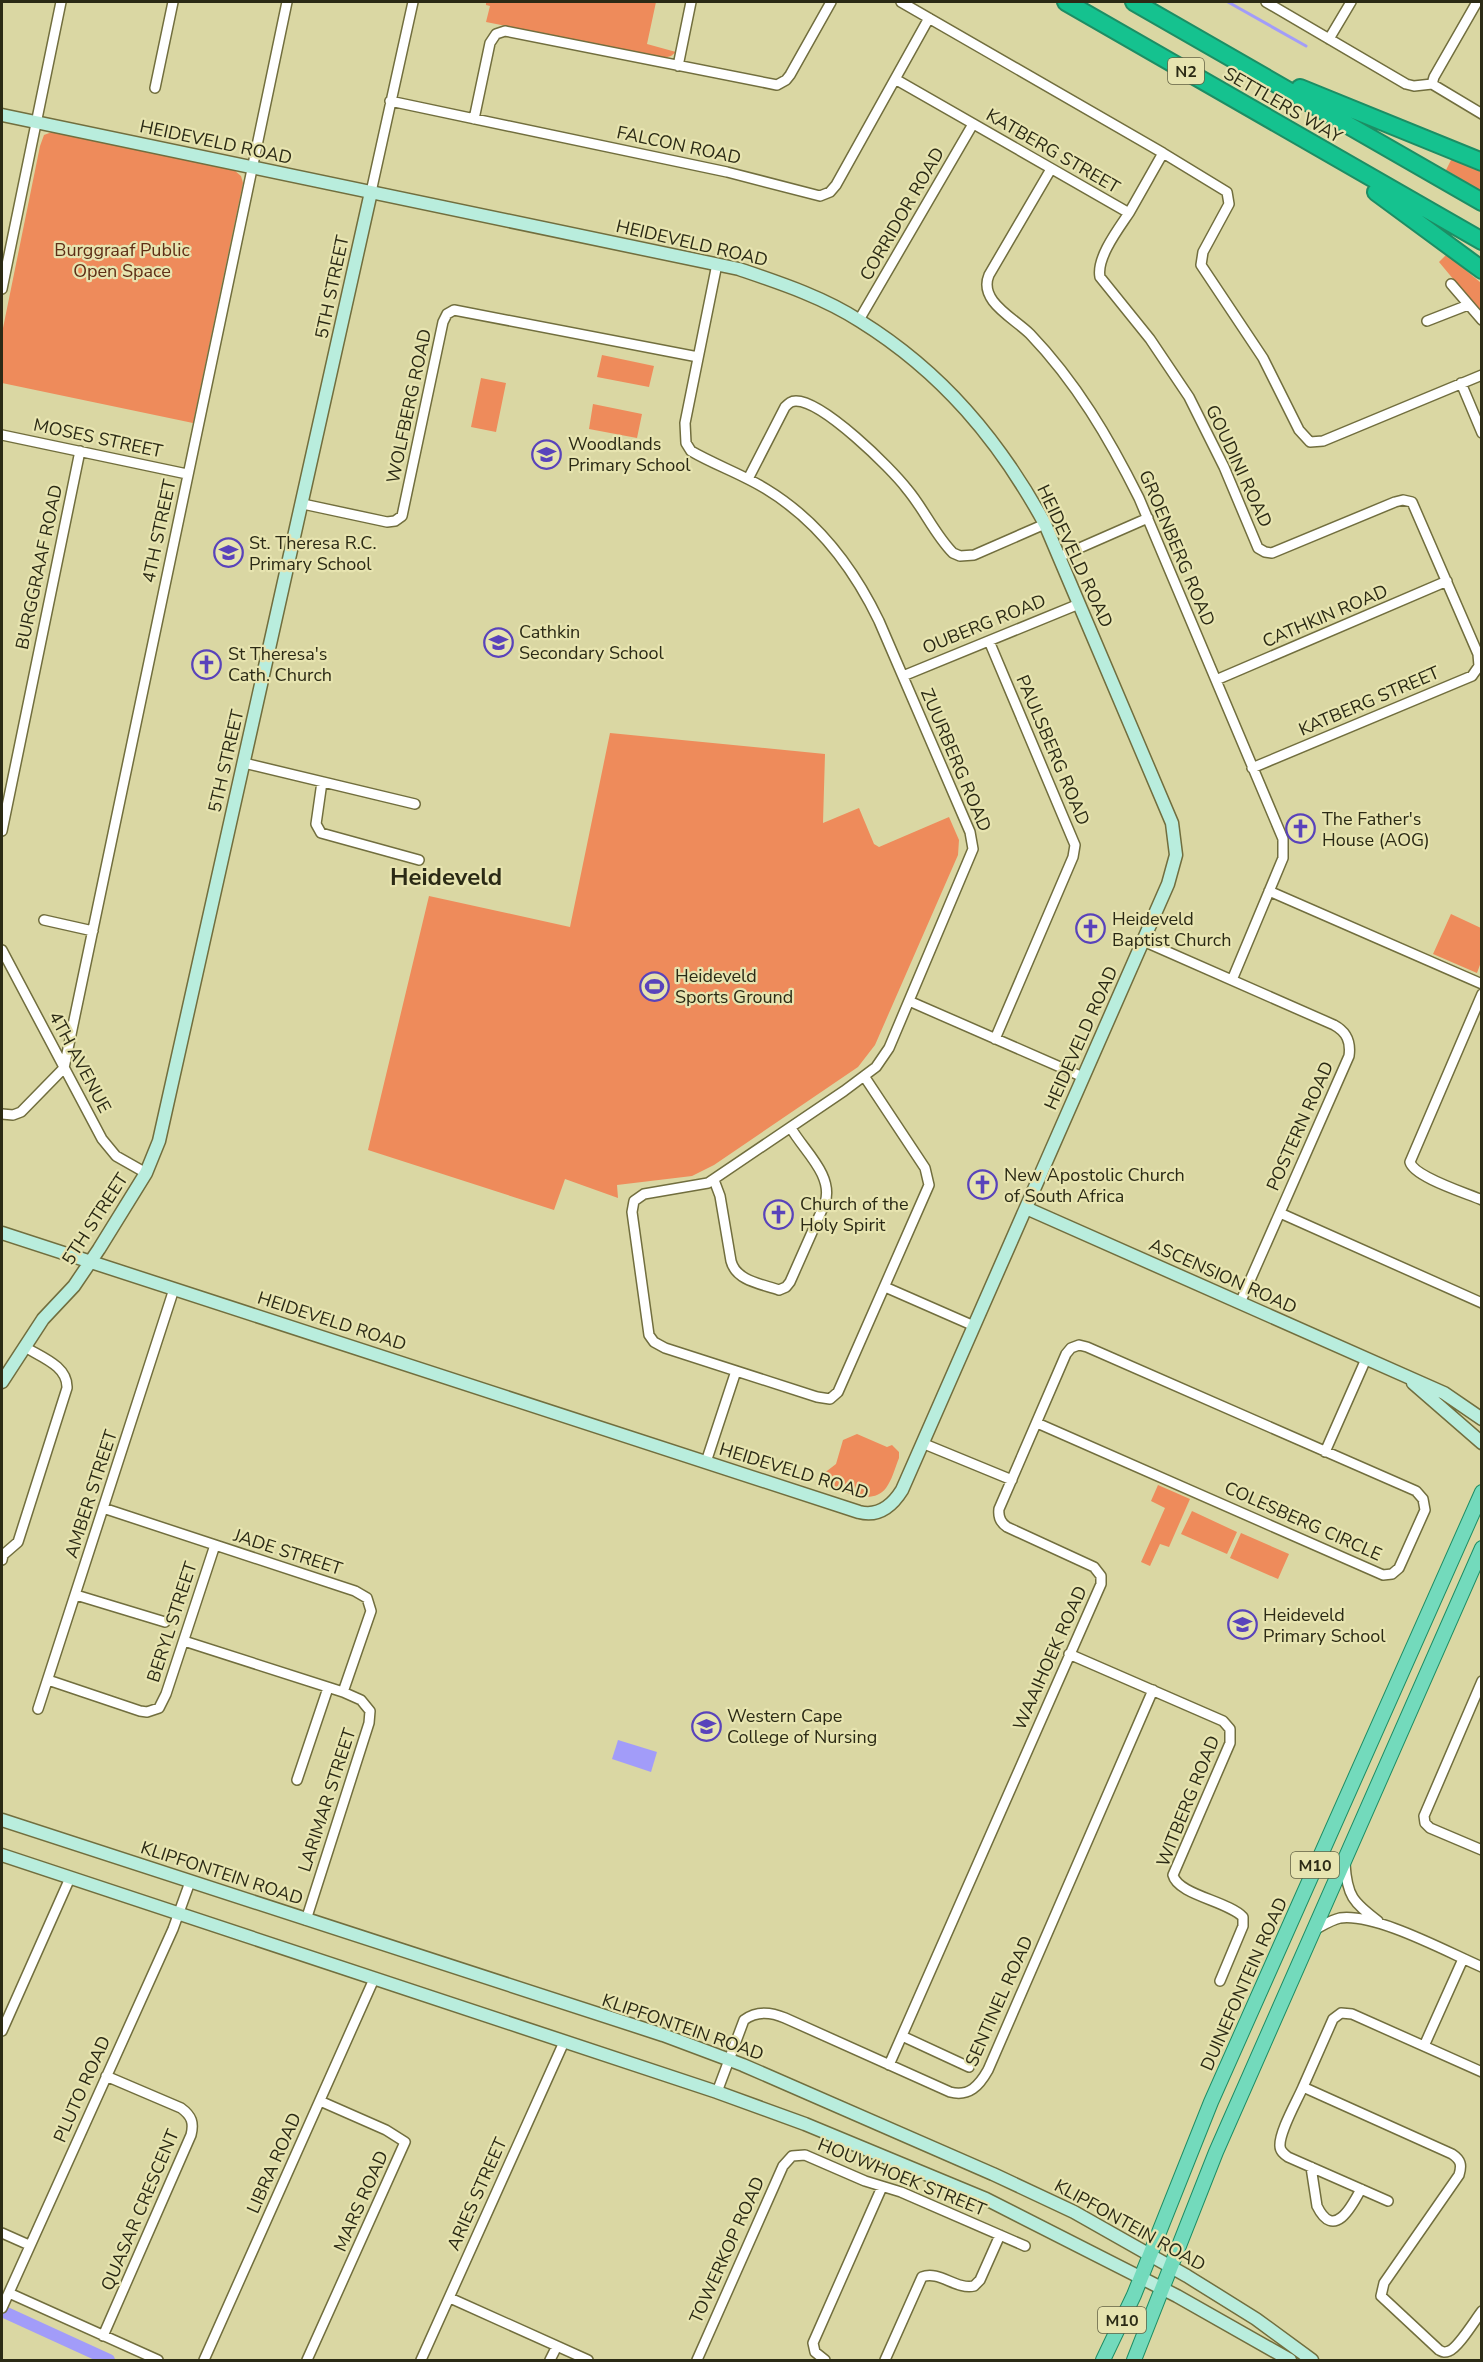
<svg xmlns="http://www.w3.org/2000/svg" width="1483" height="2362" font-family="'Nunito Sans',sans-serif">
<style>
.green{fill:#ee8b5b}
.water{fill:#a29cf9}
.lines{fill:none;stroke-linecap:round;stroke-linejoin:round}
.stream{stroke:#a29cf9;stroke-width:3}
.canal{stroke:#a29cf9;stroke-width:12}
.street-casing{stroke:#716e3e;stroke-width:12}
.secondary-casing{stroke:#716e3e;stroke-width:15}
.primary-casing{stroke:#1d8d64;stroke-width:16}
.highway-casing{stroke:#1d8d64;stroke-width:20}
.street{stroke:#fff;stroke-width:9}
.secondary{stroke:#b9eddd;stroke-width:12}
.primary{stroke:#73dabc;stroke-width:14}
.highway{stroke:#15c28f;stroke-width:16}
.labels{text-anchor:middle;stroke-width:4.5;stroke-linejoin:round;paint-order:stroke}
.shield{fill:#e7e4b0;stroke:#636244;stroke-width:1.5}
.shield-label{font-size:16px;font-weight:bold;fill:#2b2a15}
.street-label{font-size:18px;fill:#2b2a15;stroke:#e7e4b0}
.park-label{font-size:18px;fill:#5e2e16;stroke:#e7e4b0}
.poi-label{font-size:18px;fill:#2b2a15;stroke:#e7e4b0;text-anchor:start}
.district-label{font-size:24px;font-weight:bold;fill:#2b2a15;stroke:#e7e4b0}
</style>
<rect width="100%" height="100%" fill="#dad7a3"/>
<path class="green" d="M486,2H656L647,44L676,52L671,56L664,58L486,22L490,6L486,5Z
M52,132L234,170L241,176L243,183L193,423L2,383V333L40,146L44,135Z
M1452,158L1481,169V191L1446,170Z
M1447,254L1481,283V314L1453,282L1454,280L1439,262Z
M602,355L654,366L649,387L597,377Z
M481,378L506,383L496,432L471,427Z
M593,404L642,414L637,438L589,429Z
M610,733L825,754L823,823L859,808L874,844L879,847L949,817L959,840L958,855L875,1045L858,1067L714,1165L692,1176L617,1185L618,1198L565,1179L554,1210L368,1150L429,896L570,927Z
M1451,914L1481,928V962L1477,973L1433,954Z
M857,1434L887,1447L892,1445L899,1452V1458C895,1468 892,1480 886,1488C872,1507 841,1490 824,1484L822,1479L823,1474L836,1464L843,1440Z
M1158,1485L1190,1499L1169,1547L1160,1544L1150,1566L1141,1562L1165,1508L1151,1501Z
M1192,1511L1237,1532L1227,1554L1181,1534Z
M1241,1533L1289,1554L1278,1579L1230,1558Z"/>
<path class="water" d="M618,1740L657,1752L651,1772L612,1759Z"/>
<g class="lines">
<path class="stream" d="M1228,2L1306,46"/>
<path class="canal" d="M2,2311L109,2360"/>
<defs>
<path id="street" d="M901,2L1163,153L1227,192L1229,204L1203,252L1201,265L1263,358L1299,430L1310,442L1323,441L1482,375
M1266,2L1406,84L1414,86L1432,84
M1329,39L1351,2
M678,66L691,2
M895,79L1129,213L1163,153
M1432,84L1434,77L1477,2
M1432,84L1482,114
M155,88L173,2
M390,101L727,172L820,196L830,192L836,185L929,18
M474,119L490,43L496,34L505,31L777,85L786,80L790,75L831,2
M1051,169L989,275C978,301 1014,318 1030,334C1076,382 1109,438 1139,498L1283,839V858L1232,980
M371,192L413,2
M1129,213C1119,228 1096,258 1100,277L1150,339L1189,397L1224,467L1258,548L1265,552L1272,553L1395,502L1403,500L1412,502L1478,654L1479,666L1472,676L1252,768
M717,264L685,423L686,443L691,451C715,465 742,474 766,489C817,520 853,567 879,621L970,832L973,849L889,1048L876,1067L844,1091L708,1183L644,1194L634,1201L632,1212L649,1335L654,1342L665,1348L817,1397L830,1399L838,1392L929,1185L925,1168L864,1076
M1451,284L1482,320
M2,289L61,2
M859,320L973,124
M1427,321L1468,305
M1461,383L1482,433
M2,435L187,474
M748,479L785,407C789,403 791,401 796,401C823,401 891,468 907,489C924,509 935,535 953,553L960,556L974,555L1045,524
M303,504L387,522L395,521L402,516L443,322L447,314L454,310L698,357
M1059,557L1148,518
M989,641L1075,845L1073,857L995,1039
M903,676L1079,604
M1216,680L1447,581
M244,763L415,804
M322,782L316,824L321,833L419,860
M2,831L80,451
M1269,891L1482,984
M44,920L93,931
M1143,941L1334,1025C1347,1032 1351,1042 1349,1056L1240,1303
M2,950L102,1139L116,1156L146,1173
M1482,994L1410,1162C1414,1177 1466,1193 1482,1200
M909,1001L1083,1077
M2,1114L13,1115L21,1112L64,1068L287,2
M714,1180L720,1196L731,1261C736,1281 762,1284 779,1290L786,1287L790,1282L825,1203C834,1175 803,1150 791,1128
M1280,1213L1482,1303
M885,1287L974,1326
M922,1443L1012,1480
M1325,1452L1366,1359
M706,1462L736,1371
M103,1508L355,1591L367,1598L371,1611L343,1692
M2,1560L3,1555L18,1542L67,1388C68,1366 41,1357 25,1347
M76,1595L165,1622
M184,1641L343,1692L361,1700L370,1711L369,1723L306,1920
M1069,1654L1223,1721L1230,1729V1743L1173,1875C1178,1895 1228,1901 1243,1917V1926L1220,1981
M48,1680L140,1711L147,1712L159,1708L166,1694L215,1545
M1482,1681L1424,1816L1425,1823L1430,1828L1482,1850
M38,1709L174,1289
M297,1780L328,1688
M1345,1864C1347,1896 1353,1902 1378,1921
M1314,1930C1322,1926 1331,1920 1340,1918C1376,1913 1447,1952 1482,1967
M2,2031L70,1878
M902,2036L969,2067
M1424,2046L1463,1959
M889,2065L1101,1584V1576L1094,1567L1007,1527C1001,1523 998,1517 999,1509L1066,1354L1071,1348L1079,1345L1087,1347L1416,1491L1423,1499L1425,1510L1399,1568L1392,1574L1383,1575L1037,1423
M1482,2072L1352,2014L1341,2013L1333,2019L1303,2087L1452,2154C1461,2160 1462,2165 1459,2175L1384,2283L1381,2296L1439,2350C1443,2352 1444,2353 1449,2351C1458,2348 1475,2320 1482,2311
M1303,2087C1297,2101 1279,2132 1280,2146C1280,2151 1284,2154 1288,2157L1388,2201
M717,2092L744,2020C757,2010 771,2012 785,2018L950,2092C969,2097 979,2086 988,2070L1153,1690
M1311,2167L1317,2206C1334,2241 1352,2206 1361,2189
M2,2233L29,2245
M9,2293L158,2360
M450,2298L588,2360
M2,2308L173,1929L190,1882
M103,2336L191,2135C194,2123 192,2116 181,2108L106,2076
M204,2360L374,1979
M307,2360L405,2142L386,2130L320,2101
M421,2360L564,2042
M550,2360L557,2346
M697,2360L783,2166L792,2156L805,2155L865,2181L901,2192L1025,2246
M825,2360L815,2352L813,2343L882,2187
M885,2360L922,2277C939,2270 956,2290 974,2286L980,2280L1000,2235"/>
<path id="secondary" d="M2,115L739,269C780,283 823,297 860,321C942,372 999,440 1045,524L1172,823L1176,855L1168,884L902,1490C892,1506 878,1517 859,1512L2,1233
M1026,1208L1444,1393L1482,1419
M2,1382L43,1319L74,1286L99,1249L146,1173L159,1141L371,192
M1413,1383L1482,1443
M2,1820L663,2035L743,2065L993,2174L1074,2212L1187,2276L1256,2319L1312,2360
M2,1855L717,2092L805,2124L986,2199L1177,2296L1290,2360"/>
<path id="primary" d="M1103,2360L1134,2295L1211,2102L1482,1492
M1134,2360L1216,2152L1482,1548"/>
<path id="highway" d="M1066,2L1482,241
M1134,2L1482,202
M1300,88L1482,162
M1376,192L1482,270"/>
</defs>
<use href="#street" class="street-casing"/>
<use href="#secondary" class="secondary-casing"/>
<use href="#primary" class="primary-casing"/>
<use href="#highway" class="highway-casing"/>
<use href="#street" class="street"/>
<use href="#secondary" class="secondary"/>
<use href="#primary" class="primary"/>
<use href="#highway" class="highway"/>
</g>
<defs>
<symbol id="school-ring" viewBox="-11 -11 22 22"><circle r="9.5" fill="#e7e4b0" stroke="#5943bb" stroke-width="1.5"/><path d="M0-5L7-2L0 1L-7-2ZM-4 1L0 2.5L4 1V4Q0 6-4 4Z" fill="#5943bb"/></symbol>
<symbol id="church-ring" viewBox="-11 -11 22 22"><circle r="9.5" fill="#e7e4b0" stroke="#5943bb" stroke-width="1.5"/><path d="M-1.2-6h2.4v3.5h3.3v2.4h-3.3V6h-2.4V-.1h-3.3v-2.4h3.3Z" fill="#5943bb"/></symbol>
<symbol id="stadium-ring" viewBox="-11 -11 22 22"><circle r="9.5" fill="#e7e4b0" stroke="#5943bb" stroke-width="1.5"/><path d="M0-5a6.5 5 0 1 0 0 10a6.5 5 0 1 0 0-10ZM-3.5-1.8h7v3.6h-7Z" fill="#5943bb"/></symbol>
<symbol id="university-ring" viewBox="-11 -11 22 22"><circle r="9.5" fill="#e7e4b0" stroke="#5943bb" stroke-width="1.5"/><path d="M0-5L7-2L0 1L-7-2ZM-4 1L0 2.5L4 1V4Q0 6-4 4Z" fill="#5943bb"/></symbol>
</defs>
<g fill-rule="evenodd">
<use href="#school-ring" x="530" y="438" width="33" height="33"/>
<use href="#school-ring" x="212" y="536" width="33" height="33"/>
<use href="#school-ring" x="482" y="626" width="33" height="33"/>
<use href="#church-ring" x="190" y="648" width="33" height="33"/>
<use href="#church-ring" x="1284" y="812" width="33" height="33"/>
<use href="#church-ring" x="1074" y="912" width="33" height="33"/>
<use href="#stadium-ring" x="638" y="970" width="33" height="33"/>
<use href="#church-ring" x="966" y="1168" width="33" height="33"/>
<use href="#church-ring" x="762" y="1198" width="33" height="33"/>
<use href="#school-ring" x="1226" y="1608" width="33" height="33"/>
<use href="#university-ring" x="690" y="1710" width="33" height="33"/>
</g>
<g class="labels">
<g class="shield">
<rect x="1168" y="58" width="36" height="26" rx="4.5"/>
<rect x="1291" y="1852" width="48" height="26" rx="4.5"/>
<rect x="1098" y="2307" width="48" height="26" rx="4.5"/>
</g>
<g class="shield-label">
<text x="1186" y="77">N2</text>
<text x="1315" y="1871">M10</text>
<text x="1122" y="2326">M10</text>
</g>
<g class="street-label">
<text transform="translate(1283 105) rotate(30)" y="6">SETTLERS WAY</text>
<text transform="translate(216 142) rotate(12)" y="6">HEIDEVELD ROAD</text>
<text transform="translate(679 145) rotate(12)" y="6">FALCON ROAD</text>
<text transform="translate(1053 151) rotate(30)" y="6">KATBERG STREET</text>
<text transform="translate(902 214) rotate(-60)" y="6">CORRIDOR ROAD</text>
<text transform="translate(692 243) rotate(13)" y="6">HEIDEVELD ROAD</text>
<text transform="translate(332 287) rotate(-78)" y="6">5TH STREET</text>
<text transform="translate(409 406) rotate(-78)" y="6">WOLFBERG ROAD</text>
<text transform="translate(98 438) rotate(12)" y="6">MOSES STREET</text>
<text transform="translate(1239 466) rotate(65)" y="6">GOUDINI ROAD</text>
<text transform="translate(159 531) rotate(-78)" y="6">4TH STREET</text>
<text transform="translate(1177 548) rotate(67)" y="6">GROENBERG ROAD</text>
<text transform="translate(1075 556) rotate(65)" y="6">HEIDEVELD ROAD</text>
<text transform="translate(39 567) rotate(-78)" y="6">BURGGRAAF ROAD</text>
<text transform="translate(1325 616) rotate(-23)" y="6">CATHKIN ROAD</text>
<text transform="translate(984 624) rotate(-22)" y="6">OUBERG ROAD</text>
<text transform="translate(1369 701) rotate(-23)" y="6">KATBERG STREET</text>
<text transform="translate(1053 750) rotate(67)" y="6">PAULSBERG ROAD</text>
<text transform="translate(956 760) rotate(67)" y="6">ZUURBERG ROAD</text>
<text transform="translate(226 761) rotate(-77)" y="6">5TH STREET</text>
<text transform="translate(1081 1038) rotate(-66)" y="6">HEIDEVELD ROAD</text>
<text transform="translate(80 1062) rotate(62)" y="6">4TH AVENUE</text>
<text transform="translate(1300 1126) rotate(-66)" y="6">POSTERN ROAD</text>
<text transform="translate(95 1219) rotate(-57)" y="6">5TH STREET</text>
<text transform="translate(1223 1276) rotate(24)" y="6">ASCENSION ROAD</text>
<text transform="translate(332 1321) rotate(18)" y="6">HEIDEVELD ROAD</text>
<text transform="translate(794 1471) rotate(17)" y="6">HEIDEVELD ROAD</text>
<text transform="translate(91 1494) rotate(-72)" y="6">AMBER STREET</text>
<text transform="translate(1303 1521) rotate(24)" y="6">COLESBERG CIRCLE</text>
<text transform="translate(288 1552) rotate(18)" y="6">JADE STREET</text>
<text transform="translate(172 1622) rotate(-72)" y="6">BERYL STREET</text>
<text transform="translate(1050 1658) rotate(-66)" y="6">WAAIHOEK ROAD</text>
<text transform="translate(327 1800) rotate(-72)" y="6">LARIMAR STREET</text>
<text transform="translate(1188 1801) rotate(-68)" y="6">WITBERG ROAD</text>
<text transform="translate(222 1873) rotate(18)" y="6">KLIPFONTEIN ROAD</text>
<text transform="translate(1244 1984) rotate(-66)" y="6">DUINEFONTEIN ROAD</text>
<text transform="translate(999 2001) rotate(-66)" y="6">SENTINEL ROAD</text>
<text transform="translate(683 2027) rotate(19)" y="6">KLIPFONTEIN ROAD</text>
<text transform="translate(82 2089) rotate(-66)" y="6">PLUTO ROAD</text>
<text transform="translate(274 2163) rotate(-66)" y="6">LIBRA ROAD</text>
<text transform="translate(902 2177) rotate(22)" y="6">HOUWHOEK STREET</text>
<text transform="translate(477 2194) rotate(-66)" y="6">ARIES STREET</text>
<text transform="translate(361 2201) rotate(-66)" y="6">MARS ROAD</text>
<text transform="translate(140 2210) rotate(-67)" y="6">QUASAR CRESCENT</text>
<text transform="translate(1130 2225) rotate(29)" y="6">KLIPFONTEIN ROAD</text>
<text transform="translate(727 2250) rotate(-66)" y="6">TOWERKOP ROAD</text>
</g>
<g class="park-label">
<text x="122" y="256">Burggraaf Public<tspan x="122" dy="21">Open Space</tspan></text>
</g>
<g class="poi-label">
<text x="568" y="450">Woodlands<tspan x="568" dy="21">Primary School</tspan></text>
<text x="249" y="549">St. Theresa R.C.<tspan x="249" dy="21">Primary School</tspan></text>
<text x="519" y="638">Cathkin<tspan x="519" dy="21">Secondary School</tspan></text>
<text x="228" y="660">St Theresa's<tspan x="228" dy="21">Cath. Church</tspan></text>
<text x="1322" y="825">The Father's<tspan x="1322" dy="21">House (AOG)</tspan></text>
<text x="1112" y="925">Heideveld<tspan x="1112" dy="21">Baptist Church</tspan></text>
<text x="675" y="982">Heideveld<tspan x="675" dy="21">Sports Ground</tspan></text>
<text x="1004" y="1181">New Apostolic Church<tspan x="1004" dy="21">of South Africa</tspan></text>
<text x="800" y="1210">Church of the<tspan x="800" dy="21">Holy Spirit</tspan></text>
<text x="1263" y="1621">Heideveld<tspan x="1263" dy="21">Primary School</tspan></text>
<text x="727" y="1722">Western Cape<tspan x="727" dy="21">College of Nursing</tspan></text>
</g>
<g class="district-label">
<text x="446" y="885">Heideveld</text>
</g>
</g>
<rect width="1483" height="2362" fill="none" stroke="#2b2a15" stroke-width="6"/>
</svg>
